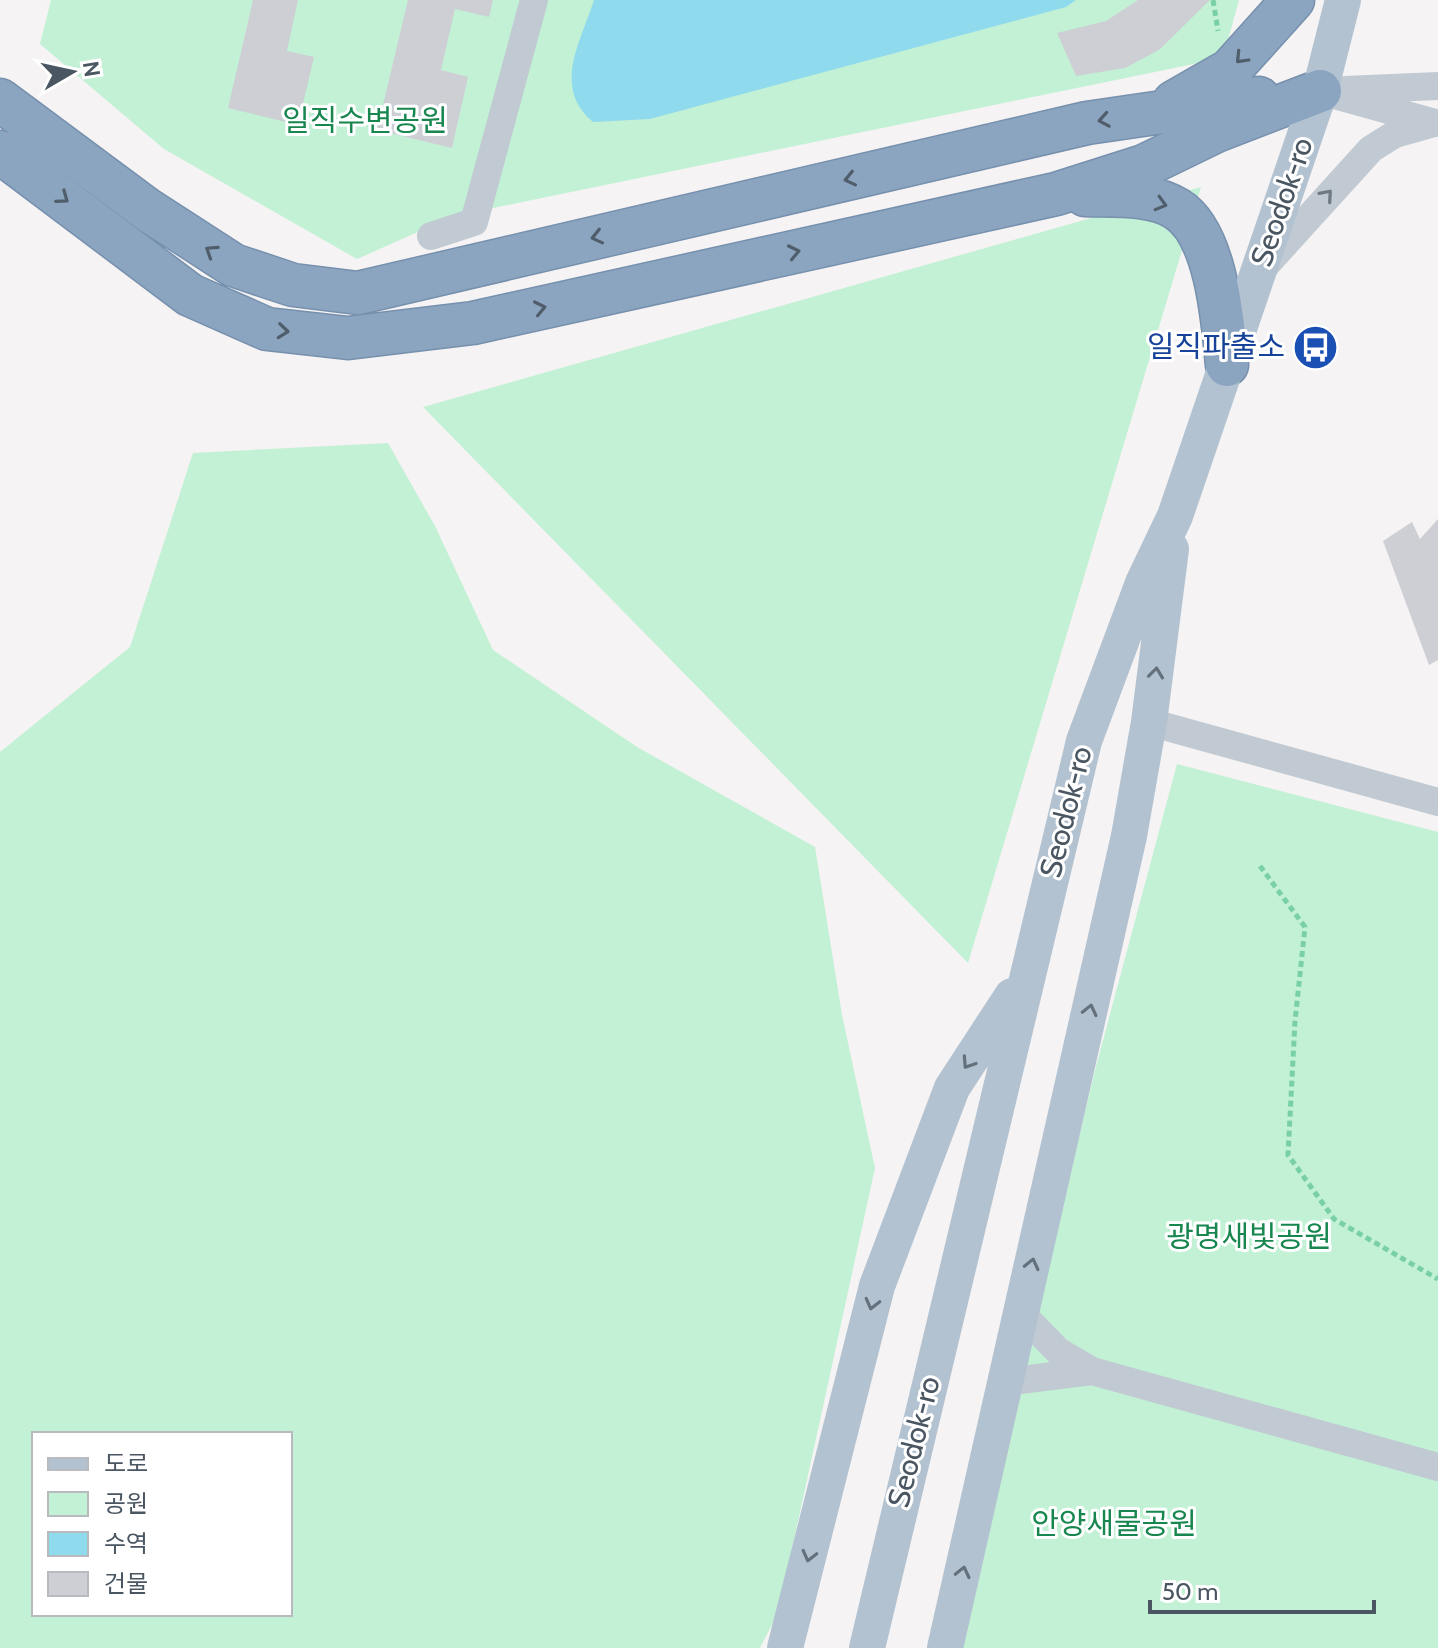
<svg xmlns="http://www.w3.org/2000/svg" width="1438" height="1648" font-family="Cabin,'Noto Sans KR',sans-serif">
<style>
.green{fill:#c3f1d5;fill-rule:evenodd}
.water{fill:#90daee}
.building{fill:#cdcfd5}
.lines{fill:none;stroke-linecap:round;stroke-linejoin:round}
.highway-casing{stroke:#7690ad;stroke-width:45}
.path{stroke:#7ad0a6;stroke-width:5;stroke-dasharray:6 4;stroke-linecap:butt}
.minor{stroke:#c1cad2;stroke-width:28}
.major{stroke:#b3c2d1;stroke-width:36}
.highway{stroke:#8ba5c1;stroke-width:42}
.oneway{stroke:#505e6b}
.oneway2{stroke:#6e7983}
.oneway3{stroke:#64717d}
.labels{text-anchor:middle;stroke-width:6;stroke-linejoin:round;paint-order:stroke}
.park-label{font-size:30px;fill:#17864f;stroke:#fff}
.street-label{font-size:30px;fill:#4a5661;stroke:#fff}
.transit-label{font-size:30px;fill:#164399;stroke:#fff;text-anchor:end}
</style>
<rect width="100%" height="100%" fill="#f5f3f3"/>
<path class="green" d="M51,0H1239L1223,58L454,216L357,259L164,149L40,44Z
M1201,187L968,963L423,407Z
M388,443L435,526L493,650L637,747L815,847L842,1015L875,1168L778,1613L760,1648H0V752L130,647L193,453ZM34,1434H290V1614H34Z
M1177,764L1438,832V1648H958L1094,1074Z"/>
<path class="water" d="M594,0H1076L1066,7L650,119L593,122C552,87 580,44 594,0Z"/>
<path class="building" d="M253,0H298L287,51L314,57L298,125L228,108Z
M408,0H493L489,17L455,9L441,70L468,77L452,148L377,130Z
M1138,0H1210L1159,50L1125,68L1076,76L1057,33L1106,21Z
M1438,519V660L1429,665L1383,541L1412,522L1420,539Z"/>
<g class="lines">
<defs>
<path id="highway" d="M0,100L148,210L233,265L293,285L358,293L1087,123L1259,98
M1174,102L1230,70L1293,0
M0,152L190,295L267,329L348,338L473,323L1056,194L1144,166L1216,131L1320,91
M1085,195C1113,196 1152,193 1177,209C1217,234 1223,323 1227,365"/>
</defs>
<use href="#highway" class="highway-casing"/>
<path class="path" d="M1213,0L1218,31
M1260,866L1305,927L1295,1021L1288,1155L1334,1219L1438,1279"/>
<path class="minor" d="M1345,90L1438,86
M1320,91L1435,123
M431,236L474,222L534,0
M1263,268L1371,149L1395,134L1434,123
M1149,722L1438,802
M1021,1313L1058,1351L1092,1371L1438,1467
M1006,1382L1092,1371"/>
<path class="major" d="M785,1648L877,1286L952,1088L1012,996
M867,1648L1084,741L1143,583L1175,516L1320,91L1343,0
M945,1648L1129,836L1149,722L1171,549"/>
<use href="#highway" class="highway"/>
</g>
<defs><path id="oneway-chevron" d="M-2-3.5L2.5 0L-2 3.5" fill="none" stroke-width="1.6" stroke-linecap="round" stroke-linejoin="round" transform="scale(2)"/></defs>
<g class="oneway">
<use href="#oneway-chevron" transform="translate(1241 58) rotate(134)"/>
<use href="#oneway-chevron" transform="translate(1104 120) rotate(170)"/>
<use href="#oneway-chevron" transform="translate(850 179) rotate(167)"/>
<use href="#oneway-chevron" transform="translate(63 198) rotate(36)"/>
<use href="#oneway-chevron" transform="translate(1161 204) rotate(16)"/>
<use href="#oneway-chevron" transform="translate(597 237) rotate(167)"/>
<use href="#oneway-chevron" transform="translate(211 251) rotate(-147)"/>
<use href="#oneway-chevron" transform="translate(794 252) rotate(-12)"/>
<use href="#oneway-chevron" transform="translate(540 308) rotate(-12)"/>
<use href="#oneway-chevron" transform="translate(283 331) rotate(6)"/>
</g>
<use class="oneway2" href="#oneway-chevron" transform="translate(1327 195) rotate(-49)"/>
<g class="oneway3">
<use href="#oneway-chevron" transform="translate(1156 673) rotate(-83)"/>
<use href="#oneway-chevron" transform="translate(1090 1010) rotate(-77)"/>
<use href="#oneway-chevron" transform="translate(968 1063) rotate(123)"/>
<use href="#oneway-chevron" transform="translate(1032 1264) rotate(-77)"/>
<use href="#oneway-chevron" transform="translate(872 1304) rotate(104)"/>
<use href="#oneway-chevron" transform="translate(809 1556) rotate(104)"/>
<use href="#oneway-chevron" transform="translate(963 1572) rotate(-77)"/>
</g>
<defs>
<symbol id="bus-disc" viewBox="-11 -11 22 22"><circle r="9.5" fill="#1a4fb4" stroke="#fff"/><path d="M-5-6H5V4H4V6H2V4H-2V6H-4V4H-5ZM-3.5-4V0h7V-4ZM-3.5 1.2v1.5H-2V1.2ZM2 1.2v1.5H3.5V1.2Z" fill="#fff"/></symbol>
</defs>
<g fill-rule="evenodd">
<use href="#bus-disc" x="1290" y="322" width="51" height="51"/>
</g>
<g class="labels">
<g class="park-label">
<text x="365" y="131">일직수변공원</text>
<text x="1249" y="1247">광명새빛공원</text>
<text x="1114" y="1534">안양새물공원</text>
</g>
<g class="street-label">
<text transform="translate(1282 202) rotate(-71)" y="10">Seodok-ro</text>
<text transform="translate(1066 812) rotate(-76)" y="10">Seodok-ro</text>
<text transform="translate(914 1442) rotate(-76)" y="10">Seodok-ro</text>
</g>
<g class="transit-label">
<text x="1285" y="357">일직파출소</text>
</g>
</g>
<rect x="32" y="1432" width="260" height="184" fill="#ffffff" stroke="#b7bbc0" stroke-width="2"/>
<rect x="48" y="1458" width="40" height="12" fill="#b3c2d1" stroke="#b7bbc0" stroke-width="2"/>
<text x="104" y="1472" font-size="24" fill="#4a5661">도로</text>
<rect x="48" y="1492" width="40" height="24" fill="#c3f1d5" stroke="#b7bbc0" stroke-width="2"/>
<text x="104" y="1512" font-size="24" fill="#4a5661">공원</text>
<rect x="48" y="1532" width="40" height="24" fill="#90daee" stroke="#b7bbc0" stroke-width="2"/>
<text x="104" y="1552" font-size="24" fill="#4a5661">수역</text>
<rect x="48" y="1572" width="40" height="24" fill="#cdcfd5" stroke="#b7bbc0" stroke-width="2"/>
<text x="104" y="1592" font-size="24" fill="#4a5661">건물</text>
<g transform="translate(72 72) rotate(81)" stroke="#ffffff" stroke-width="6" paint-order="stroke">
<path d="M0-6L14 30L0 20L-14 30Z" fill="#4a5661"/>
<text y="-12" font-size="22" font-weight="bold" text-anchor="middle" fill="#4a5661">N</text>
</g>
<path d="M1150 1600v12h224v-12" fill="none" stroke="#4a5661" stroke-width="4"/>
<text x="1162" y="1600" font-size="24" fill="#4a5661" stroke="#ffffff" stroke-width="6" paint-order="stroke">50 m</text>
</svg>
